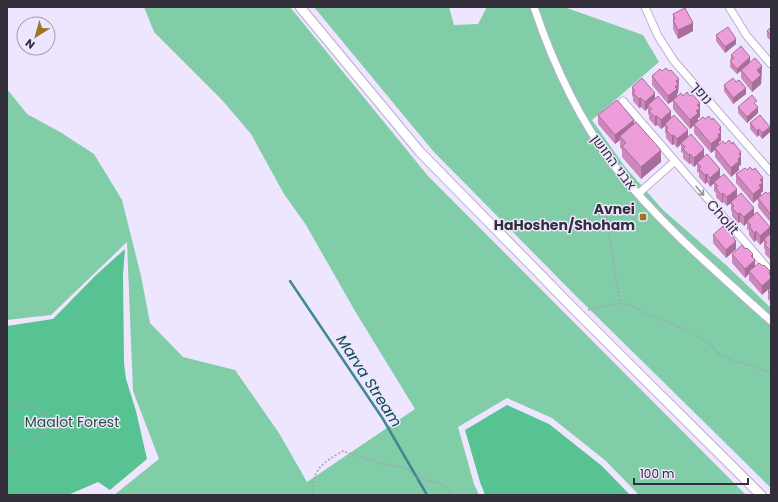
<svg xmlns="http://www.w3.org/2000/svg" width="778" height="502" font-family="Poppins,Heebo,sans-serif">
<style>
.green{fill:#81cda8}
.forest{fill:#57c292}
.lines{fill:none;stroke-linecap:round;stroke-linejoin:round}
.stream{stroke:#418897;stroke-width:2.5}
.minor-casing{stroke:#b9afce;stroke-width:9}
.major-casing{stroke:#b9afce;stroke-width:11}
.path{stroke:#a7a0b5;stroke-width:1.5;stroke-dasharray:2 2;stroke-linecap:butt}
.minor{stroke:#fff;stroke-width:7}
.major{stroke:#fff;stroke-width:9}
.wall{fill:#cc87bb}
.shaded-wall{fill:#a66e98}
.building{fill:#ed9dd9;stroke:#a66e98}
.oneway{stroke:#98969c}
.poi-dot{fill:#9e7524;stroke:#eee5ff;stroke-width:1.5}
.labels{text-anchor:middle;stroke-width:3;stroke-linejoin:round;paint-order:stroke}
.street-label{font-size:14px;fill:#322e3a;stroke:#eee5ff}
.poi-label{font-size:14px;font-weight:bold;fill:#322e3a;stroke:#eee5ff;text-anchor:end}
.park-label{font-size:14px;fill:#24503c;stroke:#eee5ff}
.water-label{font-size:15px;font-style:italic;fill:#0a4a52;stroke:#eee5ff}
</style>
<rect width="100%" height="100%" fill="#eee5ff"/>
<path class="green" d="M144,7H290L428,176L746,495H639L606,461L552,418L507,398L458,427L474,484L479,495H114L159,459L133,391L127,242L51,315L7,320V89L27,114L60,132L94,154L122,200L141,276L150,323L183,357L235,370L279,433L307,482L415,409L355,311L306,225L284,194L251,134L222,100L154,32Z
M314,7H449L454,25L478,24L487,7H564L643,35L659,62L592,120L625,167L663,210L726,265L771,308V488L576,296L433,151Z"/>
<path class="forest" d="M125,249L123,275L124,363L126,379L136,411L147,459L110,490L98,482L68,495H7V326L53,319L96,275Z
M507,405L549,424L602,466L630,495H485L480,482L465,430Z"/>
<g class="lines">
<path class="stream" d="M290,281L383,419L427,495"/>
<defs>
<path id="minor" d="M534,7C553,64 579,120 616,168C661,225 717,272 771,321
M645,7L658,36L674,61L771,172
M729,7L747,36L771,64
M623,101L771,272
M638,194L675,161"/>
<path id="major" d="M300,7L420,152L578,313L761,495"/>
</defs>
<use href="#minor" class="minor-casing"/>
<use href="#major" class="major-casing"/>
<path class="path" d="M605,208L620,303
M588,310L620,303L631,305L651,316L685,329L709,343L717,352L728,359L767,371H771
M7,402C15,404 33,406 40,409C41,410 44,413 45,414C62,431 19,448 7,454
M312,495C313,489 313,482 315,476C319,464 333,457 343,451L375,462L408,469L416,478L440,483L454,495"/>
<use href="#minor" class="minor"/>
<use href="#major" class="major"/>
</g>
<path class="wall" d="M673,14L693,31L678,39L673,29Z
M771,27V41L767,37V31Z
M716,35L736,44L725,53L716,41Z
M731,55L762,66L761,84L752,92L741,78V71L737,74L730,67Z
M662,71H669L679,79L678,93L677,94V97L683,96H690L700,103V117L698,118V121L705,119L712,120L721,127V141L719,142V144H732L741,152V165L739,166V170L731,177L715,157V150L711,153L694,133V125L690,129L673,109V101L668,104L652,85V76Z
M724,85L746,94L733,104L724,91Z
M632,87L655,99L704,157L720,177L770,234L771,233V260L765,254V250L764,248V241L760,245L756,240L754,242L749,235V231L747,229V223L744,226L740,222L738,223L732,216V212L731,211V203L727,206L723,202L722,203L716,197V193L714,191V183L710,187L707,182L705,184L699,177V173L697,172V164L694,167L690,163L689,164L683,158V153L681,152V144L677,148L674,144L672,145L666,138V134L665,133V126L661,129L657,125L655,126L649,119V115L648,114V108L645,111L641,107L639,108L633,101V97L632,96Z
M757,106L758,113L747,123L738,113V107Z
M598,115L634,124L661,162L641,179L622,157V150L620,147V140L615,144L598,124Z
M750,123L770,132L762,139L759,135L757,137L750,129Z
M747,170H753L763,178V191L761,193V196L768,194L771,191V223L758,207V199L753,203L736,183V174Z
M713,235L734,238L736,249L726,258L713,243Z
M732,254L753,258L755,266H763L762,295L749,280V274L745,278L732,263Z
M771,287V302L768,299V290Z"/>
<path class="shaded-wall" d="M693,23V31L678,39V30Z
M736,39V44L725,53V47Z
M750,57V62L737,74V69Z
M762,66L761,84L752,92V83L757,70Z
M679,79L678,93L677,94V98L668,104V96L676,81Z
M746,88V94L733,104V98Z
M655,93V102L648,105V108L645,111V102Z
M641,98V107L639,108V99Z
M700,103V117L698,118V122L690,129V120L697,105Z
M758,107V113L747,123V117Z
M671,111V120L665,124V126L661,129V120Z
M657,116V125L655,126V117Z
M634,120V129L620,136V140L615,144V135Z
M721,127V141L719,142V146L715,148V150L711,153V144L719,129Z
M770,127V132L762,139V133Z
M759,129V135L757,137V131Z
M688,130V139L681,143V144L677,148V139Z
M674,135V144L672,145V136Z
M704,149V158L697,163V164L694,167V158Z
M661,150V162L641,179V167Z
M741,152V165L739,166V170L731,177V168L739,154Z
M690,154V163L689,164V155Z
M720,169V178L710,187V178Z
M707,174V182L705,184V175Z
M763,178V191L761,193V196L753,203V194L760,180Z
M737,189V197L731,202V203L727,206V197Z
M723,193V202L722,203V195Z
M754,208V217L747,221V223L744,226V217Z
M740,213V222L738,223V214Z
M770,227V236L764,239V241L760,245V236Z
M756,231V240L754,242V233Z
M734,235V243L736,241V249L726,258V250L732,236Z
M753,254V262L755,260V269L749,271V274L745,278V269L751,256Z
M770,271L771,287L762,295V286L769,273Z"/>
<path class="building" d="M685,8L693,23L678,30L673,20L675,19L673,14Z
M728,27L736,39L725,47L716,35Z
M771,27V35L767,31Z
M741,46L750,57L737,69L730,61L734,58L731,55Z
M755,58L762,66L757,70L761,75L752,83L741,70Z
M666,68L669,71L671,70L679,79L676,81L678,84L675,87L677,89L668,96L652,76L660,69L662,71Z
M642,78L655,93L645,102L641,98L639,99L633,93L635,91L632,87Z
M733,78L736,82L739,80L746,88L733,98L724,85Z
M687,92L690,96L692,94L700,103L697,105L700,108L696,111L698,113L690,120L673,100L681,93L683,96Z
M752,95L757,101L754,103L758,107L747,117L738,107Z
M658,96L671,111L661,120L657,116L655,117L649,111L652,109L648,105Z
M617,100L634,120L615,135L598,115Z
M674,115L688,130L677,139L674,135L672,136L666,130L668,128L665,124Z
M760,115L770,127L762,133L759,129L757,131L750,123Z
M709,116L712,120L713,118L721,127L719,129L721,132L718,135L719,137L711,144L694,124L703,117L705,119Z
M636,122L661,150L641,167L622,146L626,143L620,136Z
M691,134L704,149L694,158L690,154L689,155L683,149L685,147L681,143Z
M729,140L732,144L733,142L741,152L739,154L741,156L738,159L739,161L731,168L715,148L723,141L725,144Z
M707,154L720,169L710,178L707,174L705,175L699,169L701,167L697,163Z
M750,167L753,170L755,168L763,178L760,180L763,183L759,185L761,188L753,194L736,174L745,168L747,170Z
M724,174L737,189L727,197L723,193L722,195L719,192L716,188L718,186L714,182Z
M771,191V215L758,198L766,192L768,194Z
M741,193L754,208L744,217L740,213L738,214L732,208L734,206L731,202Z
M757,212L770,227L760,236L756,231L754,233L749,226L751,225L747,221Z
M723,226L726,230L728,228L734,235L732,236L736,241L726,250L713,235Z
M771,233V251L765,245L767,243L764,239Z
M742,245L745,249L747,248L753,254L751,256L755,260L745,269L732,254Z
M759,263L763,266L764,265L770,271L769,273L771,276V278L762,286L749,271Z
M771,287V294L768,290Z"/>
<defs><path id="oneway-shaft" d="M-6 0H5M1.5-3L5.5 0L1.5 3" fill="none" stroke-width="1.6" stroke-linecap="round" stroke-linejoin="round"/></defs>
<use class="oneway" href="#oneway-shaft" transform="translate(700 191) rotate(49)"/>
<rect class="poi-dot" x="639" y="213" width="8" height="8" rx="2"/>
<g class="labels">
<g class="street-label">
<text transform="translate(702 93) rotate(49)" y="5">נופך</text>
<text transform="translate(614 162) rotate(53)" y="5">אבני החושן</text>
<text transform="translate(723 217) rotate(49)" y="5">Cholit</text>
</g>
<g class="poi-label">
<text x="635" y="214">Avnei<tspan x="635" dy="16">HaHoshen/Shoham</tspan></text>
</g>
<g class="park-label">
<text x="72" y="427">Maalot Forest</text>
</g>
<g class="water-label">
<text transform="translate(369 381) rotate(57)" y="5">Marva Stream</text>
</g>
</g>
<rect width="778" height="502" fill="none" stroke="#322e3a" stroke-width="16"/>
<g transform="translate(36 36) rotate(217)"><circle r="19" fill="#eee5ff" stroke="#a39cb0"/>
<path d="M0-3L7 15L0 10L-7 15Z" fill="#9e7524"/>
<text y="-6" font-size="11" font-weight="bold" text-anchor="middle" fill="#322e3a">N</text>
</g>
<path d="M634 478v6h114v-6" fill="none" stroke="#322e3a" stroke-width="2"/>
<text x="640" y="478" font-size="12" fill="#322e3a" stroke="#eee5ff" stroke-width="3" paint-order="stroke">100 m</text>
</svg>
